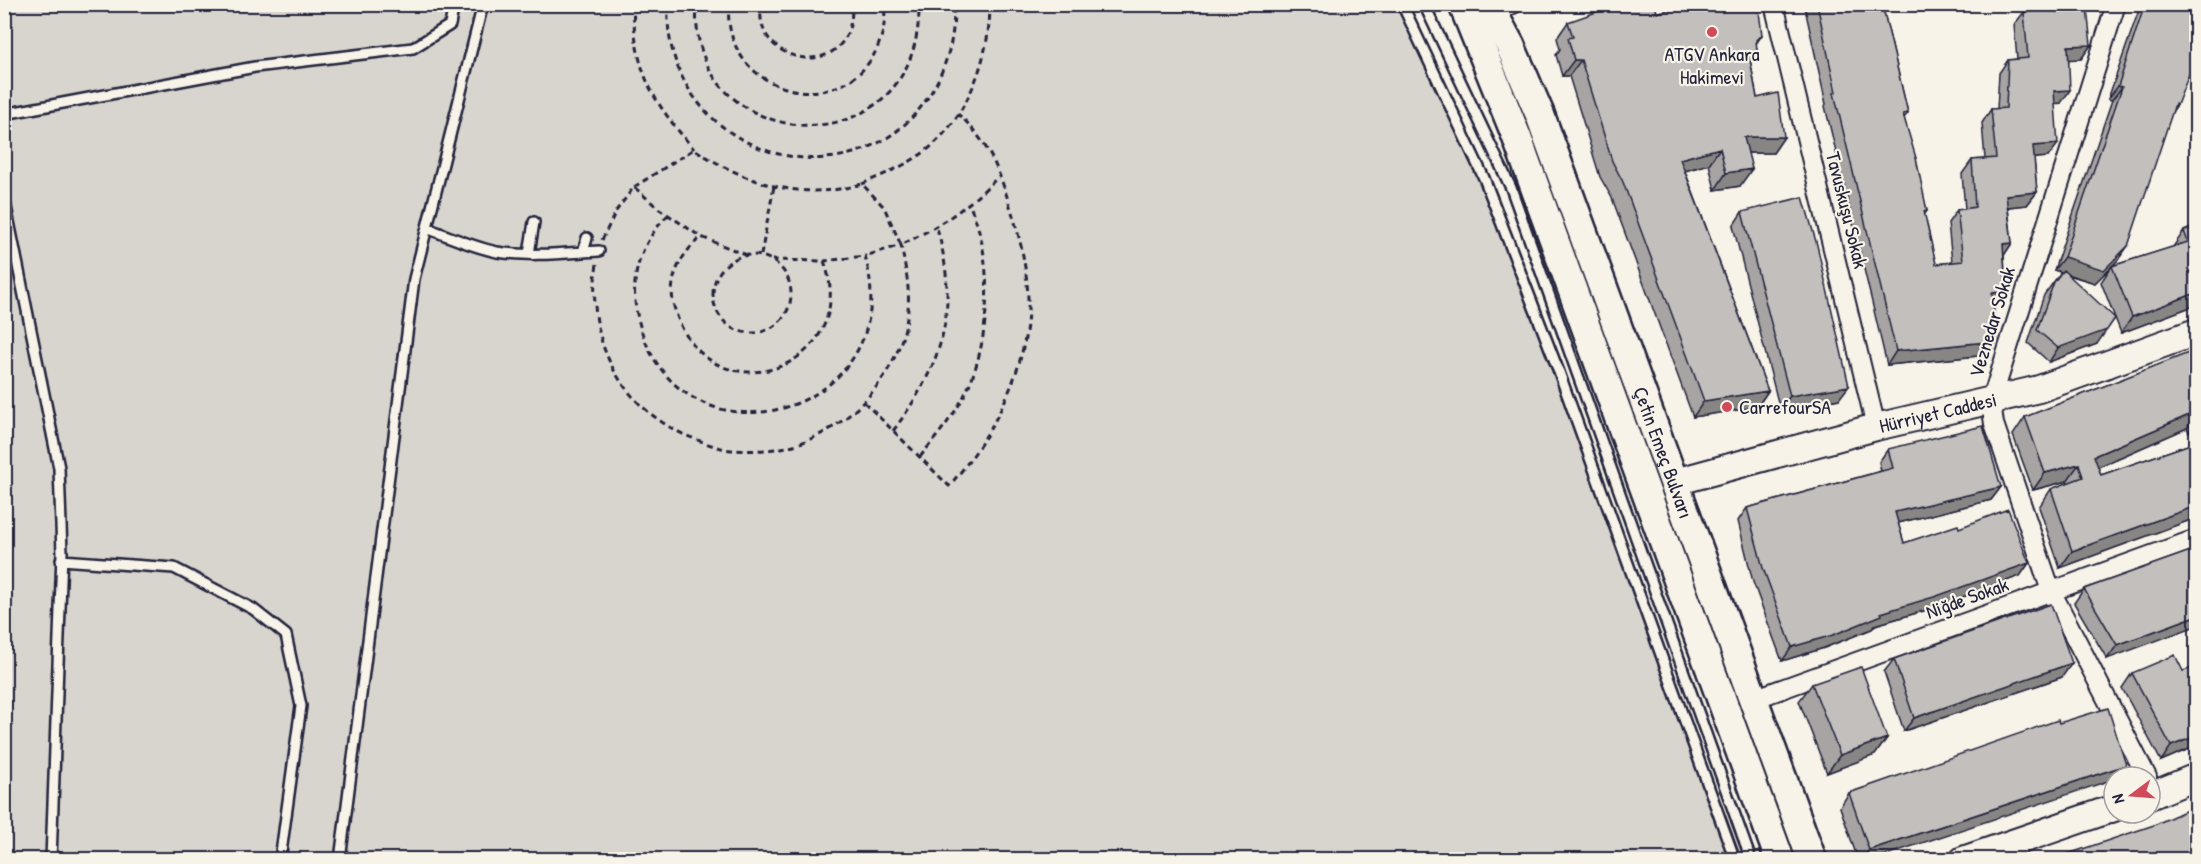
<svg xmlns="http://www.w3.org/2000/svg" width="2201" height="864" font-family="'Patrick Hand',sans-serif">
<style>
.green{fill:#d8d5cf;stroke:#7d7c85;stroke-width:1.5}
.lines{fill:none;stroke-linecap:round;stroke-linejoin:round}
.lane-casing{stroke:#22223b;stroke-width:14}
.street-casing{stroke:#22223b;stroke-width:22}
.secondary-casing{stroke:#22223b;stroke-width:30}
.primary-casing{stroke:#22223b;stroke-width:33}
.path{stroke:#22223b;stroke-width:3;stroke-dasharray:6 4.5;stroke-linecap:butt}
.lane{stroke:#f7f3e8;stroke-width:9}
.street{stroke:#f7f3e8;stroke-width:18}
.secondary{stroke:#f7f3e8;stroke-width:26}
.primary{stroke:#f7f3e8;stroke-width:28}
.wall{fill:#a7a4a3;stroke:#22223b;stroke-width:1.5}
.shaded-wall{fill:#888684;stroke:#22223b;stroke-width:1.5}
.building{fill:#c2bfbd;stroke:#22223b;stroke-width:1.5}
.poi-dot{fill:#d1495b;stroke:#f7f3e8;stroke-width:2}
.labels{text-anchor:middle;stroke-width:4.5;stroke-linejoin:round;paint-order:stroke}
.poi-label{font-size:20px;fill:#22223b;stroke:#f7f3e8}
.street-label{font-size:20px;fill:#22223b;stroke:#f7f3e8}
</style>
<rect width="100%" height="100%" fill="#f7f3e8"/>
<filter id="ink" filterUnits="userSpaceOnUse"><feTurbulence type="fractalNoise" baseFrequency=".0167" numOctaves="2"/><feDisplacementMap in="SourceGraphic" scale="12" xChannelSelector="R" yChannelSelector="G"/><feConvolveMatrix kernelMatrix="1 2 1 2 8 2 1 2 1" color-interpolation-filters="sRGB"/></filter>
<g filter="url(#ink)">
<path class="green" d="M5,4L1404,5L1484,178L1735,860H5Z"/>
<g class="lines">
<defs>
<path id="lane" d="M1402,4L1484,178L1559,372L1735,860
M1424,4L1511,188L1751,860
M4,114L255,67L413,48L450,25L454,4
M4,197L59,468L62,553L51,860
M427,228C450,237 473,247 497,252C531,257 565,253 599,251
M583,252L587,238
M529,254L534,222
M61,560L174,568L253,609L286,635L301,706L280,860
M340,860L414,279L483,4"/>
<path id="street" d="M1774,4L1876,427
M2116,4L1991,402L1994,424L2051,591L2147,777
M1506,7L1513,4
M1754,699L2196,539"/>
<g id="secondary">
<path id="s1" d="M1675,482L1876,427L2039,389L2196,332"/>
<path d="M2150,796L2196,777"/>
<path d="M1963,860L2114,808"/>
</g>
<g id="primary">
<path d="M1463,4L1516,135L1780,860"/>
<path id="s2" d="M1488,4L1510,45L1540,115L1812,860"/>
</g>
</defs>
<use href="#lane" class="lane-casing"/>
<use href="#street" class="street-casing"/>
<use href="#secondary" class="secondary-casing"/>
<use href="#primary" class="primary-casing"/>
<path class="path" d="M633,4C635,71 650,99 694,149
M668,4C660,159 868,220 938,80C949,57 956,30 953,4
M697,4C684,156 922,175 919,4
M729,4C720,96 850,127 880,41C884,29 886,17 884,4
M762,4C750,55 828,81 848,32C851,23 853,14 851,4
M862,184C887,173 918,161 938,140C972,105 990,53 990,4
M634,187L694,149C746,183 800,202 862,184L884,207L901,245C943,224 967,208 1000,175
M668,215C641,242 629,277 637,314C673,482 911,417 865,256L824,261
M602,240L616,211L634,187L658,208L701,237
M747,255L701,237C680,255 666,281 675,310C709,422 863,368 824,261L772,260
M761,255L774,186
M713 294a39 39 0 1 1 78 0a39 39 0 1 1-78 0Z
M597,264C585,337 618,405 687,436C701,441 716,448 731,450C748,451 773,451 790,446C850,431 903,371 908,309C910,287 905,266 901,245L865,256
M864,402L949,486C990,439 1026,374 1028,310C1029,275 1020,236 1009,203C998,167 986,139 958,114
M893,431C943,364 960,310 937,228
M920,457C935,438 951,420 963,398C991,346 995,260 970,206"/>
<use href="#lane" class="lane"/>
<use href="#street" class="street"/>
<use href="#secondary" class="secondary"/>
<use href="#primary" class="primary"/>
</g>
<path class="wall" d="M1804,4H1882L1908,113L1904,118L1927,211L1924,215L1936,264L1952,262L1948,223L1957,210L1965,209L1962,174L1972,160L1985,159L1982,123L1991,109H1997L1999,73L2008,60L2017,59L2014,25L2024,12L2091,45L2081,59H2069L2061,103L2055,104L2048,157L2034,158L2037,192L2027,205L2008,207L2012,243L2004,255L2006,292L1997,306H1993L1997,341L1988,355L1887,365L1825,106L1826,104Z
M2141,4H2196L2177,105L2172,112L2118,260L2095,283L2068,275L2097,344L2049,362L2028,343L2044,295L2061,272L2054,270L2112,100L2108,99Z
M1657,13L1762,35L1756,44L1757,50L1750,59L1757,98L1784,137L1773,153H1748L1740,186L1715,190L1709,164L1685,171L1768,391L1757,407L1693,417L1612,198L1600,177L1569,76H1562L1556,55L1560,49L1557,38L1568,22Z
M1742,212L1839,399L1780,410L1733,226Z
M2196,226V305L2121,333L2101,282L2112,266L2173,247L2184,231Z
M2196,350V430L2189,432L2187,428L2098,467L2101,475L2196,442V518L2060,568L2039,507L2051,489L2068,483L2067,481L2033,490L2013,435L2025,417Z
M1888,449L2001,487L1991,500L1898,523L1904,543L1959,528L2029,563L2020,576L1927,610L1875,625L1872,629L1824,648L1782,661L1753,582L1738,521L1747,508L1881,471L1879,462Z
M2196,549L2107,659L2074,603L2084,589Z
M1894,659L2062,677L1904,731L1884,672Z
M2132,673L2196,746L2161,761L2122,688Z
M1812,684L1887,738L1875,755L1827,773L1799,701Z
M2059,723L1871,860H1858L1840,807L1849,793Z"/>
<path class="shaded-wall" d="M2091,45L2081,59L2059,60L2068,46Z
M1757,50L1745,66L1749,54Z
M1574,60H1581L1569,76H1562Z
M2118,86L2122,87L2112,100L2108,99Z
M2070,90L2061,103L2044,104L2054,91Z
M1744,137H1784L1773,153H1733Z
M2058,144L2048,157L2024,159L2033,146Z
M1720,148L1709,164L1669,175L1680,159Z
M1752,169L1740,186L1715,190L1726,173Z
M2037,192L2027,205L1997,208L2006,195Z
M2012,243L2003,257V244Z
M2128,246L2118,260L2095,283L2054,270L2064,257Z
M2006,292L1997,306L1983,307L1992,293Z
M2196,293V305L2121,333L2132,317Z
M2115,318L2097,344L2049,362L2058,348Z
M1997,341L1988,355L1887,365L1896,351Z
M1849,386L1839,399L1780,410L1790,396Z
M1768,391L1757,407L1693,417L1704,401Z
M2196,412V414L2187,428L2082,474L2094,456Z
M2196,422V430L2189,432Z
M2079,464L2067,481L2033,490L2045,473Z
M2001,487L1991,500L1886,526L1895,512Z
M2196,506V518L2060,568L2072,551Z
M2029,563L2020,576L1927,610L1875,625L1872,629L1824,648L1782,661L1792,647L1881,613Z
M2196,616V626L2107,659L2117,645Z
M2072,663L2062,677L1904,731L1914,718Z
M2196,736V746L2161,761L2171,746Z
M1887,738L1875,755L1827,773L1840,755Z
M2126,765L2118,777H2114V779L1871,860H1862L1869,850Z"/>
<path class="building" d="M1619,4H1655L1657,13L1688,4H1758L1762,35L1756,41L1757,50L1749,54L1757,98L1778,93L1784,137H1744L1752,169L1726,173L1720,148L1680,159L1768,391L1704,401L1623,182L1612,161L1581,60H1574L1568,38L1573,37L1568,22Z
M1817,4H1882L1908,113L1903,114L1916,158L1927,211H1924L1936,264L1963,261L1957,210L1975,207L1972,160L1996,158L1991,109L2006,108L2008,60L2028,58L2024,12L2087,8L2091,45L2068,46L2070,90L2054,91L2058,144L2033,146L2037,192L2006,195L2012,243L2003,244L2006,292L1992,293L1997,341L1896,351L1834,93L1836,92Z
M2145,4H2196V50L2191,69L2177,105L2175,104L2128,246L2104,270L2064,257L2122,87L2118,86Z
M1803,197L1817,245L1849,386L1790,396L1742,212Z
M2196,226V293L2132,317L2112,266L2188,242L2184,231Z
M2063,270L2115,318L2107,330L2058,348L2037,330L2054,282Z
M2196,350V412L2094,456L2101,475L2196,442V506L2072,551L2051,489L2083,477L2079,464L2045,473L2025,417Z
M1983,426L2001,487L1895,512L1904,543L1958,525L1959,528L2008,509L2029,563L1937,596L1881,613L1882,615L1833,635L1792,647L1763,568L1747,508L1893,468L1888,449Z
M2196,549V616L2117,645L2084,589Z
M4,572H7L4,584Z
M2051,604L2072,663L1914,718L1894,659Z
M2175,655L2183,671L2196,667V736L2171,746L2132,673Z
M1861,667L1887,738L1840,755L1812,684Z
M2108,708L2126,765L1869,850L1849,793L2058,720L2059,723Z
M2196,806V860H2050L2154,825Z"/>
</g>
<g class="poi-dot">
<circle cx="1712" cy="32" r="6"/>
<circle cx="1727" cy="407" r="6"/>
</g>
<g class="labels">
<g class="poi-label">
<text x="1712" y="61">ATGV Ankara<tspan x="1712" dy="23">Hakimevi</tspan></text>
<text x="1739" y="414" text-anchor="start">CarrefourSA</text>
</g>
<g class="street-label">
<text transform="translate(1847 210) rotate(76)" y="7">Tavuskuşu Sokak</text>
<text transform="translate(1992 322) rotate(-73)" y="7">Veznedar Sokak</text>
<text dy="7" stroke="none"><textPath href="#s1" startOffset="272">Hürriyet Caddesi</textPath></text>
<text dy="7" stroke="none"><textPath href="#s2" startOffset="482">Çetin Emeç Bulvarı</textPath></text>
<text transform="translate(1967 598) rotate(-20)" y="7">Niğde Sokak</text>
</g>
</g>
<rect width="2201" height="864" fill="none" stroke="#f7f3e8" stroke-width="24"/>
<rect x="12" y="12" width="2177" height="840" fill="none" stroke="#22223b" stroke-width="2" filter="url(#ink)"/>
<g transform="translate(2132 795) rotate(254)"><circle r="28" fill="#f7f3e8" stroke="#a29fa3" stroke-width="1.5"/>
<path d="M0-4.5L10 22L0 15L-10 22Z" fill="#d1495b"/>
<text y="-9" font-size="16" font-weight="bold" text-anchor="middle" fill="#22223b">N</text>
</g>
</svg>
